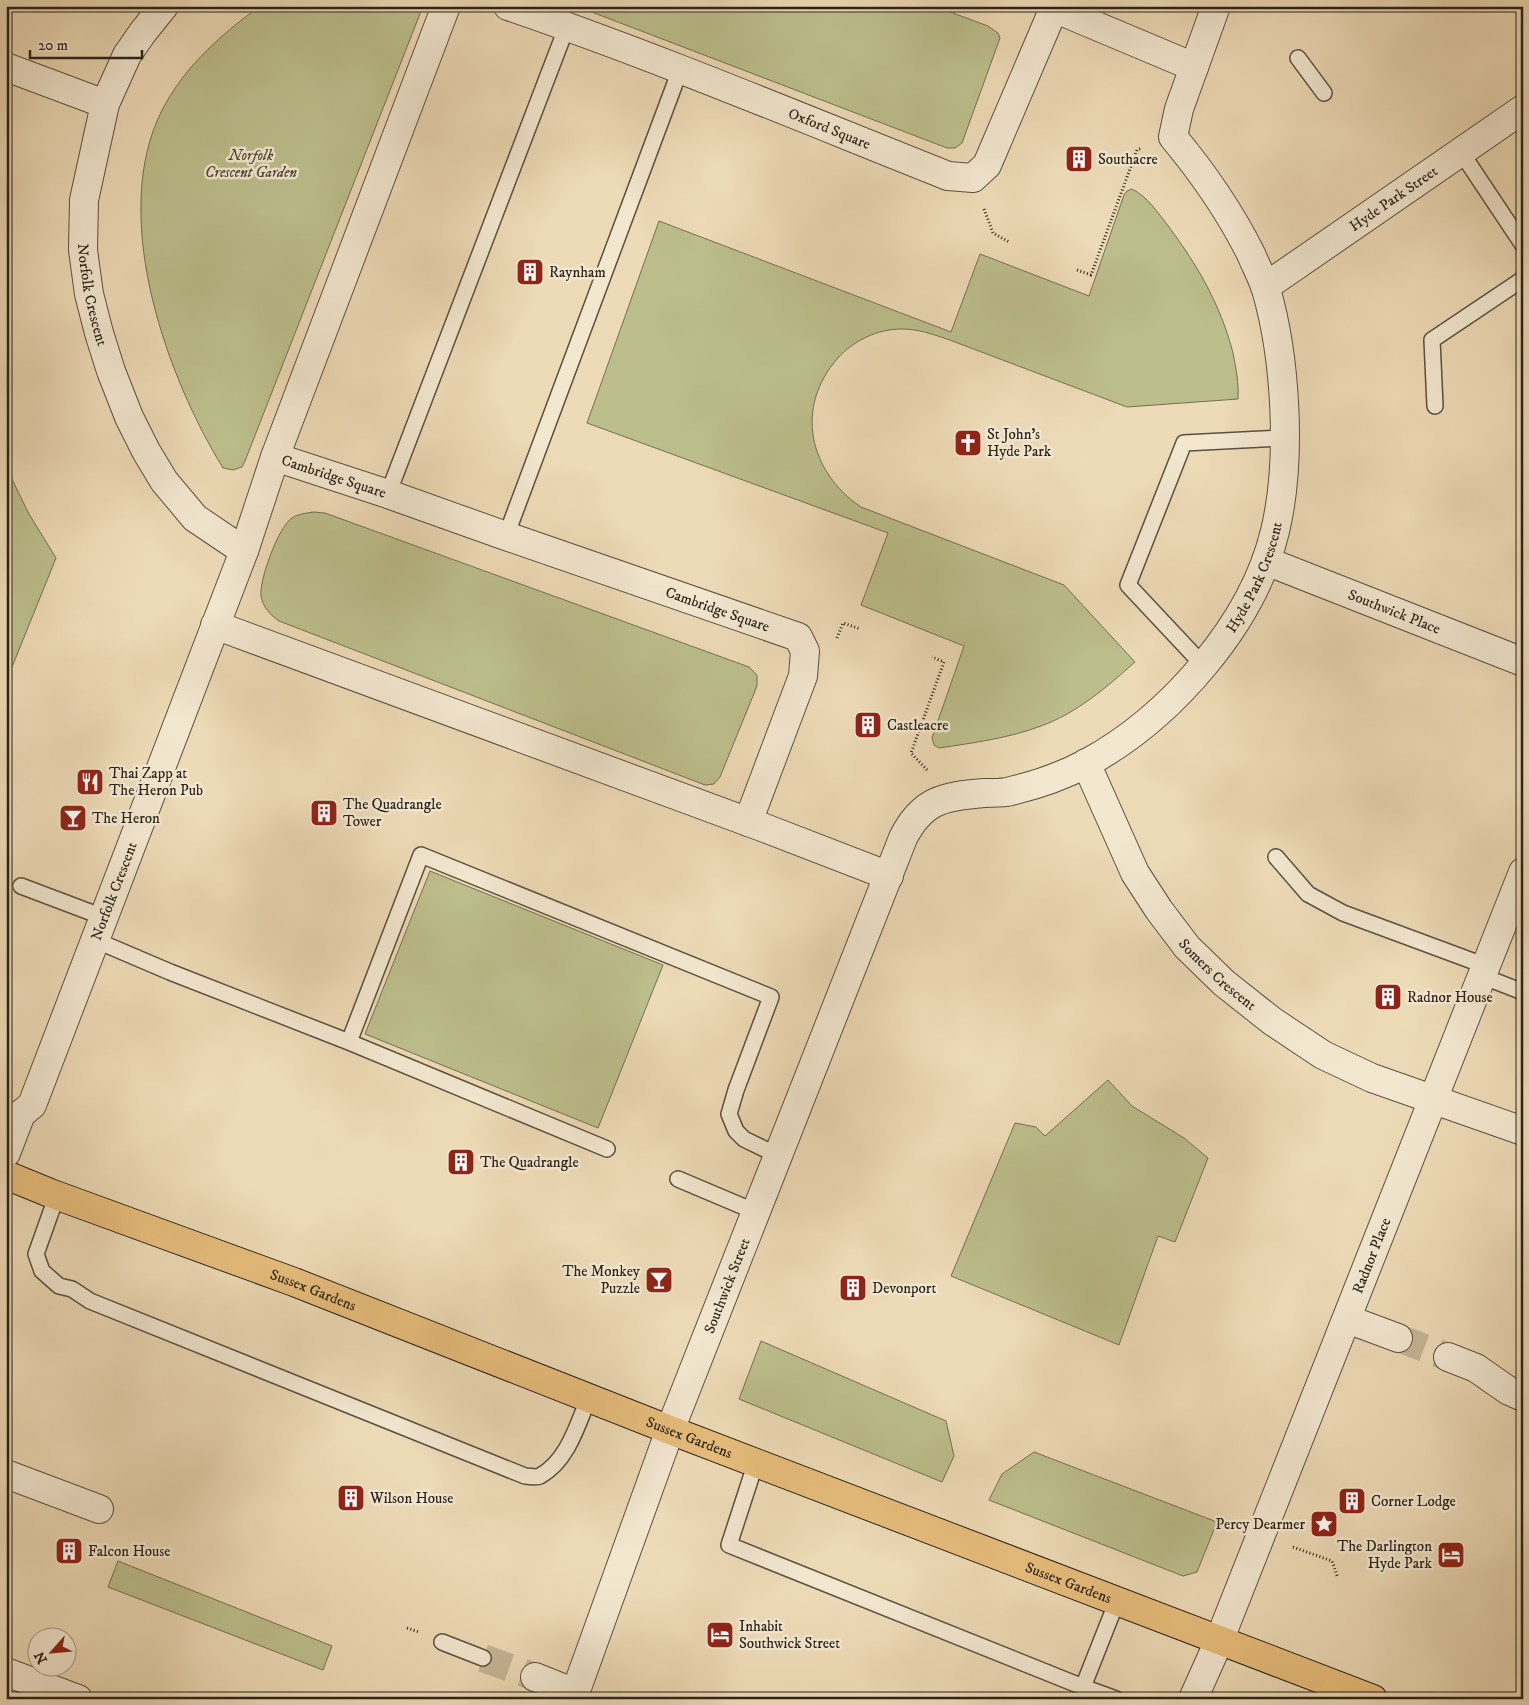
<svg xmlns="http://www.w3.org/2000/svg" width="1529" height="1705" font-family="'IM FELL DW Pica',serif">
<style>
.green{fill:#bcbe8c;stroke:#747053}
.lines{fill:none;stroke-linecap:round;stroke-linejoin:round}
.minor-tunnel{stroke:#c6b597;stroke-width:28;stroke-dasharray:28 14;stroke-linecap:butt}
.service-casing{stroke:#5c5141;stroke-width:18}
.minor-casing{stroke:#5c5141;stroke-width:30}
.primary-casing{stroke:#2b231a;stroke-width:30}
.path{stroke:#2b231a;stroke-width:3;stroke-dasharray:1 2.5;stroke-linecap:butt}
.service{stroke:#f3e7d0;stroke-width:15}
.minor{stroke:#f3e7d0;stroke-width:28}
.primary{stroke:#e6bd7b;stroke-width:28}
.labels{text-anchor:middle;stroke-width:5;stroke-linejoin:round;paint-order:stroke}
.street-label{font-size:15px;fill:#2b231a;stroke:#f3e7d0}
.park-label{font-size:15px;font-style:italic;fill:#4f4a36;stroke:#f3e7d0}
.poi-label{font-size:15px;fill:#2b231a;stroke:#f3e7d0;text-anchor:start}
</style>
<rect width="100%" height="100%" fill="#eddab6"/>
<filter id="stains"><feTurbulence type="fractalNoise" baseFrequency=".004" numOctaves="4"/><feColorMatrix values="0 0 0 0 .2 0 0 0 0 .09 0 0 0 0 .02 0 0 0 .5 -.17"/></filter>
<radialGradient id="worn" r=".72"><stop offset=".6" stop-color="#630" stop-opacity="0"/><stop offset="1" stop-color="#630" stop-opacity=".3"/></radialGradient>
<path class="green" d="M260,6H423L245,461L242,467L233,470L223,468C167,377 113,225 157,121C178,72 219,36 260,6Z
M576,6H934L988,26L998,33L1000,38L962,143L955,148H947Z
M1132,189C1148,197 1158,213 1169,227C1198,266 1221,306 1233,353C1236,369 1239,383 1238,399L1127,407L947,339C932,334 918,329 902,329C878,329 854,340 838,358C794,407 809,472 861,507L1064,585L1135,662C1107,687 1077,713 1041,726C1009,738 973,743 939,748L934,745L932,738L964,646L861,605L888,533L587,423L659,221L951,332L980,254L1089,296L1124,195L1127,191Z
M6,467L29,514L56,558L6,682Z
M314,512L325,513L749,667L757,675V686L720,777L714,784L705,785L279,621C270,615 263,607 261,596C259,581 278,527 292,518C298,514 306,513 314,512Z
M430,871L663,965L598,1128L365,1034Z
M1108,1080L1132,1106L1184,1138L1208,1158L1175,1242L1158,1236L1119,1345L951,1276L1015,1123L1036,1127L1045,1136Z
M761,1341L946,1421L954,1456L942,1482L739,1399Z
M1034,1452L1217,1522L1197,1572L1183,1576L989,1500L1002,1474Z
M118,1561L332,1646L323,1670L108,1587Z"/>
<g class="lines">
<path class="minor-tunnel" d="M1398,1338L1448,1357
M483,1658L535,1677"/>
<defs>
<path id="service" d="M1298,58L1324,93
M1461,152L1523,245
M1435,406L1432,340L1523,279
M388,494L567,26
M506,536L680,70
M1203,665L1128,585L1184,443L1284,438
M1276,857L1308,894L1343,913L1486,966
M21,886L103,917
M95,940L170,972L349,1042L607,1149
M1482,976L1523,992
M349,1042L421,855L771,997L736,1090L729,1114L736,1131L744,1139L779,1156
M678,1179L756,1212
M57,1195L36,1254L42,1271L59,1286L72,1289L90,1301L525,1476C530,1476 536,1478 540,1476C568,1461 578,1423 589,1397
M756,1462L729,1545L1083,1687L1116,1699
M442,1642L483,1658
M1083,1687L1117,1601"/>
<g id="minor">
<path id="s1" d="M164,6L143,32L127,55L105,104L84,200L83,250L89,294L99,333L111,371L129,417L146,451L164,481L195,518L244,551"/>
<path id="s2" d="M508,6C657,57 802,118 948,176L973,178L987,165L1054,8"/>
<path d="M1049,6L1194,67"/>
<path d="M6,67L105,104"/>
<path id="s3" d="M1265,287L1523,109"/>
<path id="s4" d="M275,457L388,494L506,536L798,637L805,651L803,676L748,822"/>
<path id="s5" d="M1266,561L1523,662"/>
<path d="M215,625L762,827L889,876"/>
<path id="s6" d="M1086,763L1135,873L1159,910L1187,947L1224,983L1272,1021L1323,1055L1372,1078L1523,1131"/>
<path id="s7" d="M6,1153L21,1114L32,1105L244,551L275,457L446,6"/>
<path d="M1347,1319L1398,1338"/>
<path d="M1448,1357L1476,1368L1509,1391L1523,1397"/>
<path d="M6,1474L99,1509"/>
<path d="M6,1672L78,1699"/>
<path d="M535,1677L575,1693"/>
<path id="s8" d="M573,1699L670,1430L903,838C922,800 944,796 984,793C991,793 1000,793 1007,792C1033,786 1063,776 1087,763C1170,718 1253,624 1275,531C1292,461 1286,358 1266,289C1262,277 1256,266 1251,254C1230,212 1203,173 1173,137L1179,109L1216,6"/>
<path id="s9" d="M1193,1699L1219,1641L1523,872"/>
</g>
<g id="primary">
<path id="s10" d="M6,1175L50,1193L294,1282L670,1430L1373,1699"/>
</g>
</defs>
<use href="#service" class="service-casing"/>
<use href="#minor" class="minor-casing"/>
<use href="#primary" class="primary-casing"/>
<path class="path" d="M984,209L993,233L1009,242
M1077,270L1091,275L1137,150L1142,148
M837,638L843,623L860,629
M927,770L911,753L944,662L932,657
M1293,1547L1332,1561L1338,1578
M407,1628L419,1632"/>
<use href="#service" class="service"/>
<use href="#minor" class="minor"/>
<use href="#primary" class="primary"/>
</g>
<defs>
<symbol id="building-square" viewBox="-11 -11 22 22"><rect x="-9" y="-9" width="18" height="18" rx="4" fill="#8f2418" stroke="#f3e7d0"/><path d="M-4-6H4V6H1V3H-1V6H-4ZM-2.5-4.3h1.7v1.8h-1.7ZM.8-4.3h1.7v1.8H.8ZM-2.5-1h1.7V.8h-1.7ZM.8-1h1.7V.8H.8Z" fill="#fff"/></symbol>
<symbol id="church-square" viewBox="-11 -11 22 22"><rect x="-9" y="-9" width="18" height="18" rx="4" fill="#8f2418" stroke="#f3e7d0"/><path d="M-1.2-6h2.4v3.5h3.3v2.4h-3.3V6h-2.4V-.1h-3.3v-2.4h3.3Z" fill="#fff"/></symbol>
<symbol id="restaurant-square" viewBox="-11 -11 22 22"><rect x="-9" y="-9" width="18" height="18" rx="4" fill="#8f2418" stroke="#f3e7d0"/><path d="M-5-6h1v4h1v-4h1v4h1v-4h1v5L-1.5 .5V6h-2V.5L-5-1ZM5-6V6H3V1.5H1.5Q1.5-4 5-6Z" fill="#fff"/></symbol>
<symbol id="bar-square" viewBox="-11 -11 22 22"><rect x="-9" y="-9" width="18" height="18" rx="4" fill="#8f2418" stroke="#f3e7d0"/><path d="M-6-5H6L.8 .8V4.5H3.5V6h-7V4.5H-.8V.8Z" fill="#fff"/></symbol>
<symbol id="sight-square" viewBox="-11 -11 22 22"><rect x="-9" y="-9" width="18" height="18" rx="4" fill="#8f2418" stroke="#f3e7d0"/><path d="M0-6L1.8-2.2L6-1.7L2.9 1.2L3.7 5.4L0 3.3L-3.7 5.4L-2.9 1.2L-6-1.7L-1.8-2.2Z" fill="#fff"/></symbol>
<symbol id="hotel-square" viewBox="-11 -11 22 22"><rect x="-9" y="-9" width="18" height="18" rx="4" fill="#8f2418" stroke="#f3e7d0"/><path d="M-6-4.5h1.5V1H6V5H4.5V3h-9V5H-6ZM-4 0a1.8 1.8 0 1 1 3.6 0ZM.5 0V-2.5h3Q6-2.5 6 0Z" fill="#fff"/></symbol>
</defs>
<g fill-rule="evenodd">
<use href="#building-square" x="1063" y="143" width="32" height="32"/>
<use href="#building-square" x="514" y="256" width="32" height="32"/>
<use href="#church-square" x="952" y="427" width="32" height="32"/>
<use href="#building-square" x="852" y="709" width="32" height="32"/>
<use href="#restaurant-square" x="74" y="766" width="32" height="32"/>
<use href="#building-square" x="308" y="797" width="32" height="32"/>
<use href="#bar-square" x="57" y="802" width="32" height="32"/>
<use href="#building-square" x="1372" y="981" width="32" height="32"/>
<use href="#building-square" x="445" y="1146" width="32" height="32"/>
<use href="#bar-square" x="643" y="1264" width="32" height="32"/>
<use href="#building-square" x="837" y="1272" width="32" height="32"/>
<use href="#building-square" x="335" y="1482" width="32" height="32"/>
<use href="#building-square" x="1336" y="1485" width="32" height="32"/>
<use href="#sight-square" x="1308" y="1508" width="32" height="32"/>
<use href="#building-square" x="53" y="1535" width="32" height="32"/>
<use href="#hotel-square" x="1435" y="1539" width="32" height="32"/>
<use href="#hotel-square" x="704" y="1619" width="32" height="32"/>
</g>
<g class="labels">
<g class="street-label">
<text dy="5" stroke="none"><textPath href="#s2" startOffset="344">Oxford Square</textPath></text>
<text dy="5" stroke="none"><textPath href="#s3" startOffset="156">Hyde Park Street</textPath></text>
<text dy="5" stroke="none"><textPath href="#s1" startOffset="309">Norfolk Crescent</textPath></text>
<text dy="5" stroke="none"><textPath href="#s4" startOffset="62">Cambridge Square</textPath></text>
<text dy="5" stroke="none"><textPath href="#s8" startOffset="1385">Hyde Park Crescent</textPath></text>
<text dy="5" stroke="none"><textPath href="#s4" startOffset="468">Cambridge Square</textPath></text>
<text dy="5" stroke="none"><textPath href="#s5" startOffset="138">Southwick Place</textPath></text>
<text dy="5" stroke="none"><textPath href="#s7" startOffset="285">Norfolk Crescent</textPath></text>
<text dy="5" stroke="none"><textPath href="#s6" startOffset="252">Somers Crescent</textPath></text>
<text dy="5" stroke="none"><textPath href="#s9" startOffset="478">Radnor Place</textPath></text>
<text dy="5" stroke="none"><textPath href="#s8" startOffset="441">Southwick Street</textPath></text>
<text dy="5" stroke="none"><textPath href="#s10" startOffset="328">Sussex Gardens</textPath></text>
<text dy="5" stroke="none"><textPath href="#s10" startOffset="732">Sussex Gardens</textPath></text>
<text dy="5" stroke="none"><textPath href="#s10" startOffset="1138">Sussex Gardens</textPath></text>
</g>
<g class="park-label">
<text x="251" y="160">Norfolk<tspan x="251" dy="17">Crescent Garden</tspan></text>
</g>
<g class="poi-label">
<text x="1098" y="164">Southacre</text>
<text x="549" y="277">Raynham</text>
<text x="987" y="439">St John's<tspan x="987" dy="17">Hyde Park</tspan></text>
<text x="887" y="730">Castleacre</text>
<text x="109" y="778">Thai Zapp at<tspan x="109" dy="17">The Heron Pub</tspan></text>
<text x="343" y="809">The Quadrangle<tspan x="343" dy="17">Tower</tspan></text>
<text x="92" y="823">The Heron</text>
<text x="1407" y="1002">Radnor House</text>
<text x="480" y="1167">The Quadrangle</text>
<text x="640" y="1276" text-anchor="end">The Monkey<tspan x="640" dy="17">Puzzle</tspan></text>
<text x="872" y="1293">Devonport</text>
<text x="370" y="1503">Wilson House</text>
<text x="1371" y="1506">Corner Lodge</text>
<text x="1305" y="1529" text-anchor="end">Percy Dearmer</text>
<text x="1432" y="1551" text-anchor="end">The Darlington<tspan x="1432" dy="17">Hyde Park</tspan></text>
<text x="88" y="1556">Falcon House</text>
<text x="739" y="1631">Inhabit<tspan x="739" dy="17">Southwick Street</tspan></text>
</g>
</g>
<rect width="1529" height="1705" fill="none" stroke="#eddab6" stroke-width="25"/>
<rect x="8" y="8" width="1514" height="1690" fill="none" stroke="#2b231a" stroke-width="2.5"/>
<rect x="12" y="12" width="1504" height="1680" fill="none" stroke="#2b231a"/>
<g transform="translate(52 1652) rotate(243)"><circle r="24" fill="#f3e7d0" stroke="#a39987"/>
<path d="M0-4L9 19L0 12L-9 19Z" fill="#8f2418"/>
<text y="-8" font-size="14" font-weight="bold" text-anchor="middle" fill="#2b231a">N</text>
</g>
<path d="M30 50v8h112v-8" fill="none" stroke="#2b231a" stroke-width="2.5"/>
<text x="38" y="50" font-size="15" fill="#2b231a" stroke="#f3e7d0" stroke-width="4" paint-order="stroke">20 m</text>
<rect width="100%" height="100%" filter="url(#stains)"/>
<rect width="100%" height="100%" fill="url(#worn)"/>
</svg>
